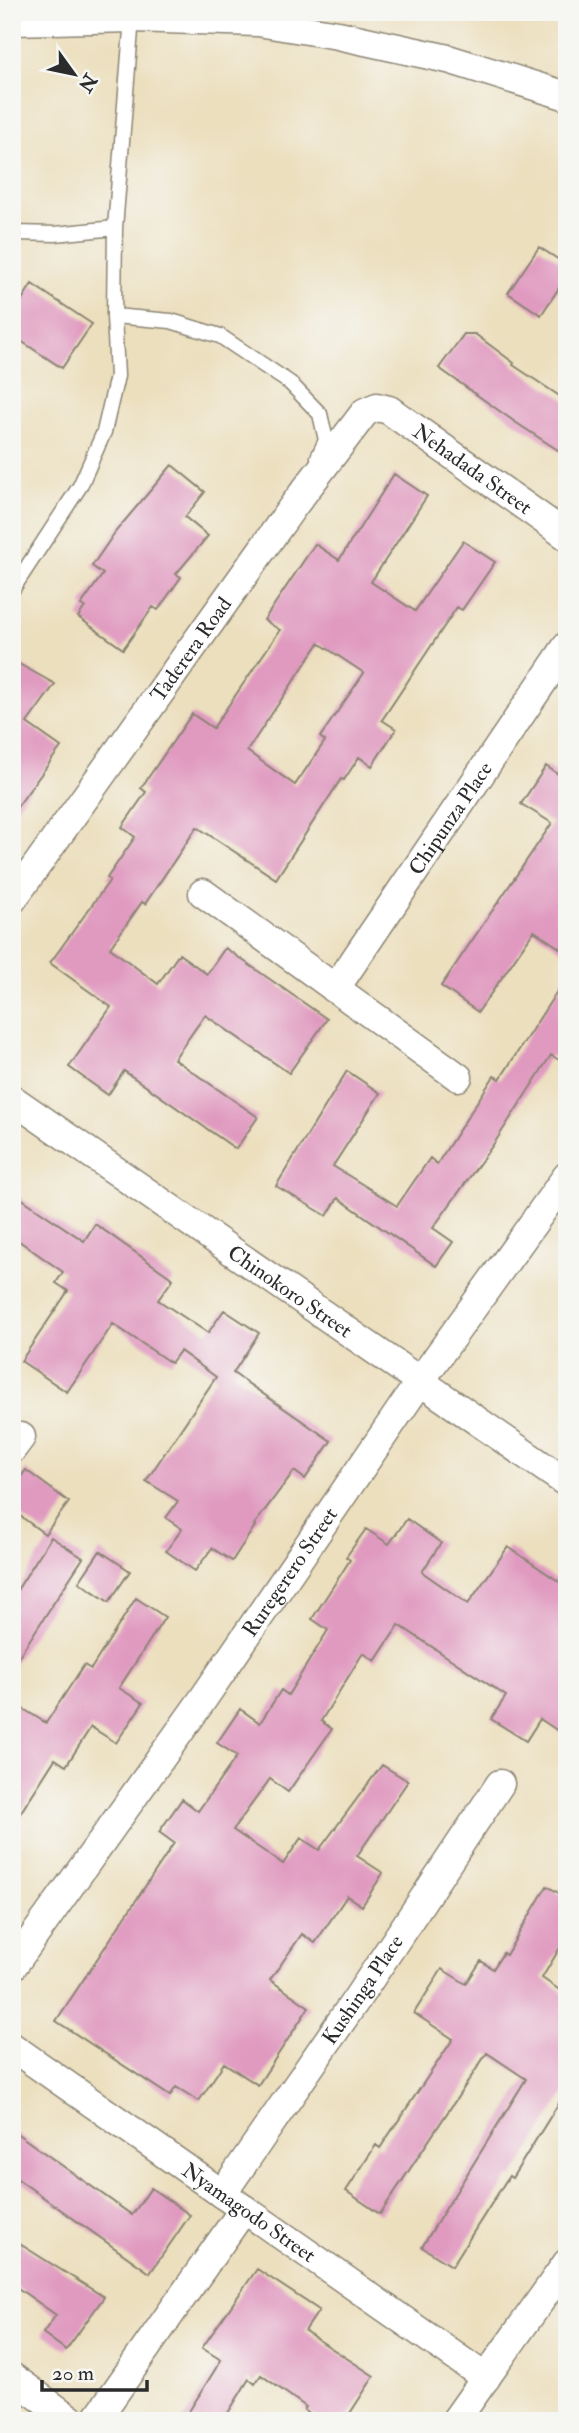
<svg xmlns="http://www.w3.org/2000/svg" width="579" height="2433" font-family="'IM FELL Double Pica',serif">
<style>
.building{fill:#e09ac0;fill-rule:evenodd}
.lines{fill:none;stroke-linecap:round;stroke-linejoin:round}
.service-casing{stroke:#8c8574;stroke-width:17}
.minor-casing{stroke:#8c8574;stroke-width:31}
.service{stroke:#fff;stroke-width:14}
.minor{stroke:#fff;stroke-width:28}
.labels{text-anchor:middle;stroke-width:5;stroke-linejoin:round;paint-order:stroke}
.street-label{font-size:21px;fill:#2b2b2b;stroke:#f6f6f2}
</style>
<rect width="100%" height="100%" fill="#f6f6f2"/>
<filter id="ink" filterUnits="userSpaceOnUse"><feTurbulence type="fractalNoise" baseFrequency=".0143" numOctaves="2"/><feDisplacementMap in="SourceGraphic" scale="14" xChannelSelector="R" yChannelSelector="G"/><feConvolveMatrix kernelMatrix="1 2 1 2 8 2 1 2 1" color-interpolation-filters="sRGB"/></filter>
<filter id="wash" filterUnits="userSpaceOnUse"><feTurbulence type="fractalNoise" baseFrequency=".00686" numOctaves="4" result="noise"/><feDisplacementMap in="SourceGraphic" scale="28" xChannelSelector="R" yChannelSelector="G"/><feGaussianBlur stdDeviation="1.57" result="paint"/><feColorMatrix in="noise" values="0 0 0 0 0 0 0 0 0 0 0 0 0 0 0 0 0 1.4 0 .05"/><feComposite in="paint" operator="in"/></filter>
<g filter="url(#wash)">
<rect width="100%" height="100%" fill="#ecdfbe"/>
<g id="blocks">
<path class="building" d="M539,247L567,265V276L541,315L508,293Z
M32,284L92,324L62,368L12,335V315Z
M464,334H475L514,363L513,365L567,401V456L515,422L439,368Z
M172,465L205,492L185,517L208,536L176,574L181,577L158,610L153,607L123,649L78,617L85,607L81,605L103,574L92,566L116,531Z
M394,474L427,496L371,582L415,611L463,541L495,562L462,610L457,607L382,720L396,729L372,766L359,757L344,780L341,779L276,879L197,827L145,904L142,902L110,948L158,984L179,954L207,974L225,948L327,1019L289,1073L205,1015L174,1059L258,1117L236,1149L124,1071L108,1095L69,1067L111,1007L50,963L110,880L107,878L135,837L122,827L146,792L141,788L192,714L213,728L280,630L264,620L315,544L339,560ZM319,643L364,673L320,737L325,741L295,785L247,751Z
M12,660L55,684L27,723L61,747L12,814Z
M546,766L567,780V953L534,931L478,1012L441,986L552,823L521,804Z
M567,976V1065L551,1055L495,1142L433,1228L453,1242L436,1266L338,1198L327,1216L276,1186L347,1071L380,1093L333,1166L397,1206L430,1158L437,1164L494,1076L500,1079Z
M12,1192L84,1241L95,1224L173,1279L158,1300L208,1333L224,1310L259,1333L233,1373L331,1441L305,1479L294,1471L254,1525L255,1526L232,1561L212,1548L195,1571L166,1551L182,1529L166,1518L178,1501L146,1481L216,1377L180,1351L171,1363L113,1324L67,1392L21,1361L68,1291L56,1283L63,1272L12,1236Z
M26,1470L69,1502L45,1534L12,1510V1489Z
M407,1519L441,1543L422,1572L468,1604L508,1547L567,1587V1737L540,1719L526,1741L491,1719L506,1696L399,1625L375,1661L363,1653L321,1721L332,1729L288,1792L270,1779L233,1830L283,1864L301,1838L319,1850L382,1765L408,1781L357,1856L383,1873L362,1906L347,1896L315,1943L302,1934L270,1980L309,2007L258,2085L224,2063L199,2101L176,2087L170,2096L56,2021L174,1843L159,1832L182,1799L198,1811L237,1756L217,1743L240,1709L260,1723L281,1690L288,1695L328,1630L312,1619L350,1560L346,1557L366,1529L389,1544Z
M51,1537L83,1558L12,1667V1598Z
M100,1551L130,1571L109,1602L79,1582Z
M136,1598L165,1617L119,1688L143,1703L116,1743L91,1727L66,1766L55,1759L12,1826V1702L46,1723L84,1665L91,1669Z
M547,1886L567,1898V1936L542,1978L567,1995V2090L512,2178L509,2176L452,2266L422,2247L526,2079L487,2053L380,2214L346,2191L376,2145L380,2148L453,2039L414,2013L442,1969L466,1984L481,1961L493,1969L503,1953L506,1955Z
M12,2130L132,2215L151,2188L190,2215L150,2273L12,2175Z
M12,2239L104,2297L66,2350L43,2333L56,2315L12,2284Z
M257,2269L319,2310L305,2331L374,2376L345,2421H321L304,2410L306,2407L261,2375L255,2384L249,2379L223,2421H183L221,2360L202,2348Z"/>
</g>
</g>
<g filter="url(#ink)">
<use href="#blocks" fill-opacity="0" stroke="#8c8574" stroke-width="2"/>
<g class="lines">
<defs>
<path id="service" d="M12,229L17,233L55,234L115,228L132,18
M114,316L171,321L220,336L290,383L320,414L326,440L318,457
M12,590L80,486L104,432L117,376L114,316L115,228"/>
<g id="minor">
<path d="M12,21L132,18L258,22L338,35L448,59L567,96"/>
<path d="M203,893L458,1077"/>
<path id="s1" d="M12,900L294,505L365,412L377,407L389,410L567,536"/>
<path id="s2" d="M335,989L567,646"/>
<path id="s3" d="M12,1099L567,1483"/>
<path d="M12,1449L21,1437"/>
<path id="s4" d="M12,1967L203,1699L421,1380L567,1176"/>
<path id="s5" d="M12,2047L486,2378"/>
<path id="s6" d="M222,2194L358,1997L500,1784"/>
<path d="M12,2377L73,2421"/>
<path d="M95,2421L244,2209"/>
<path d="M455,2421L567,2263"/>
</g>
</defs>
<use href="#service" class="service-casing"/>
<use href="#minor" class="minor-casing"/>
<use href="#service" class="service"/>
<use href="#minor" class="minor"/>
</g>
</g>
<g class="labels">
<g class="street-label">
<text dy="7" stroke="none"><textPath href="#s1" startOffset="730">Nehadada Street</textPath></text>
<text dy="7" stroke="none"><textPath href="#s1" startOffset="308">Taderera Road</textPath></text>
<text dy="7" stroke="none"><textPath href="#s2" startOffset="206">Chipunza Place</textPath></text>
<text dy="7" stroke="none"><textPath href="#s3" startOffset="338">Chinokoro Street</textPath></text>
<text dy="7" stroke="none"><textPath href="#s4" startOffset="483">Ruregerero Street</textPath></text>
<text dy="7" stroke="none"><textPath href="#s6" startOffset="248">Kushinga Place</textPath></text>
<text dy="7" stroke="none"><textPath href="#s5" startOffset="289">Nyamagodo Street</textPath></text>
</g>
</g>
<rect width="579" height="2433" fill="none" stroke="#f6f6f2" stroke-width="42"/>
<g transform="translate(74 74) rotate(123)" stroke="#f6f6f2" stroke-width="5" paint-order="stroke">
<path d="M0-5L12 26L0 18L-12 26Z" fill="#2b2b2b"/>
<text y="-10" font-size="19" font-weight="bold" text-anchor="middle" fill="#2b2b2b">N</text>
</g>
<path d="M42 2380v10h105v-10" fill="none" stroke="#2b2b2b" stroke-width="3.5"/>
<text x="52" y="2380" font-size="21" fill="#2b2b2b" stroke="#f6f6f2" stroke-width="5" paint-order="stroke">20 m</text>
</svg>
